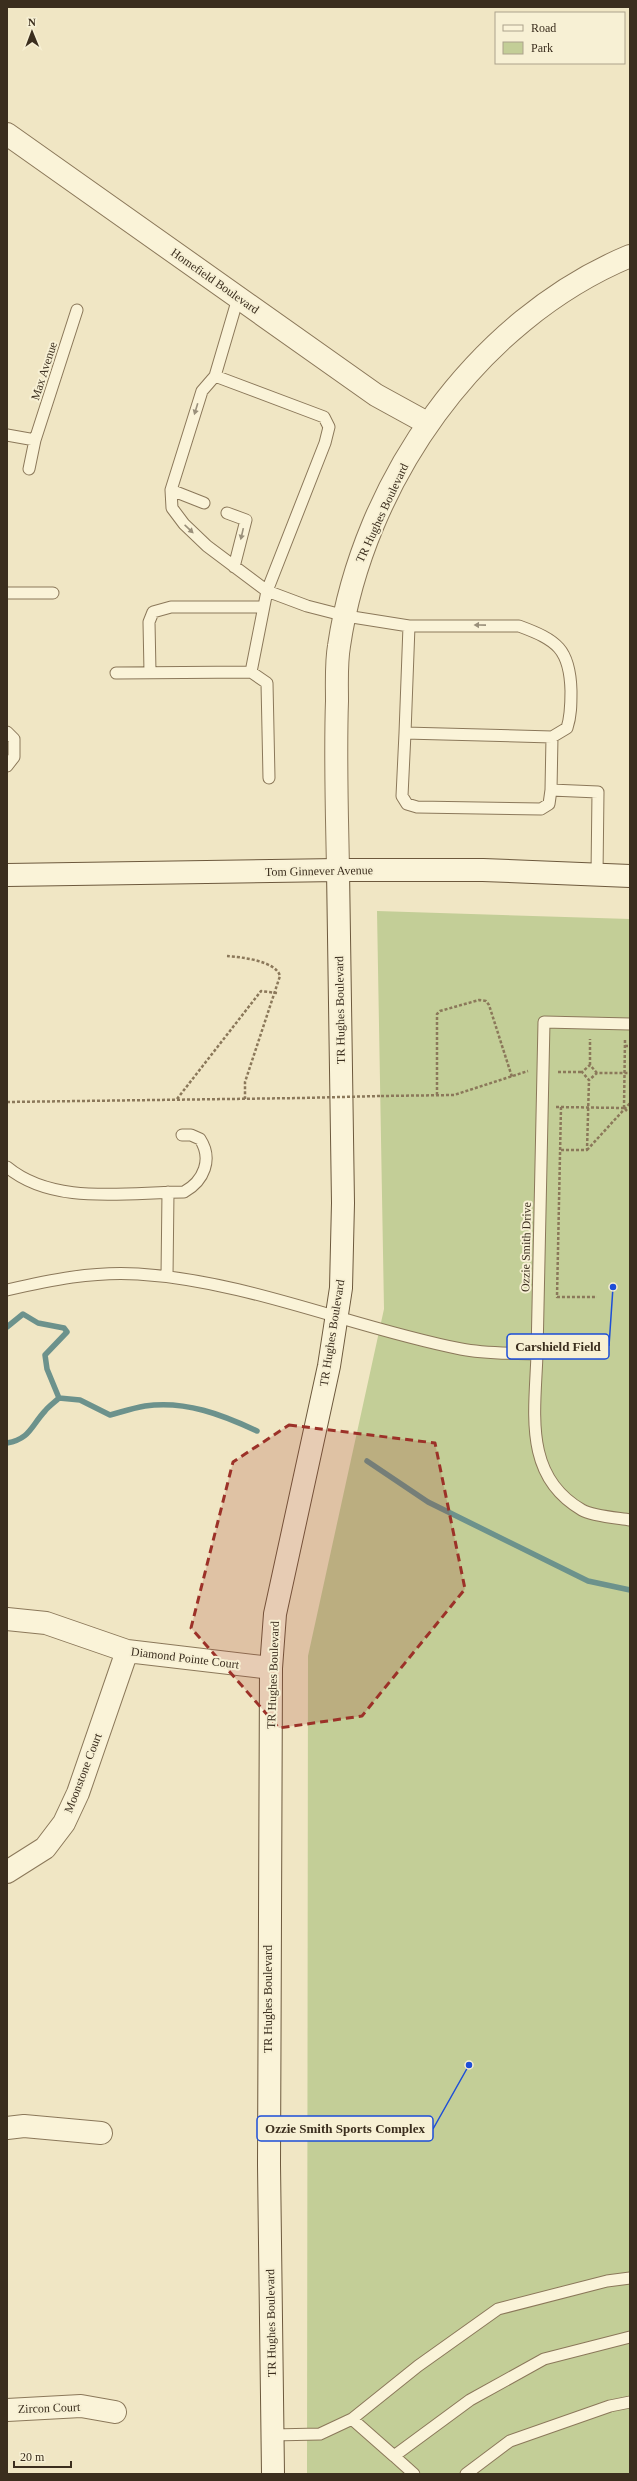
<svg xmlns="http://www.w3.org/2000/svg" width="637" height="2481" font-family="'Times New Roman',serif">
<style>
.green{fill:#c3ce97}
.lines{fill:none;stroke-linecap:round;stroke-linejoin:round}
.stream{stroke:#6c928c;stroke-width:5.5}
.service-casing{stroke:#8b785a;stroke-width:13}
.minor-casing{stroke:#8b785a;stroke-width:24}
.tertiary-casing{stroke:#8b785a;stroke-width:24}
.secondary-casing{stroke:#6d593d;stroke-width:24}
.path{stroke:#8b785a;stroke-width:2.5;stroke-dasharray:3 2;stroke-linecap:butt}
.service{stroke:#faf3d8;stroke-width:11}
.minor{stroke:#faf3d8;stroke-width:22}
.tertiary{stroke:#faf3d8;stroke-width:22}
.secondary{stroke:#faf3d8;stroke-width:22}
.path-bridge{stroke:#8b785a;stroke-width:2.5;stroke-dasharray:3 2;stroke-linecap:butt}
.oneway{fill:#9a907b}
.marked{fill:#9c3128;fill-opacity:0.2;stroke:#9c3128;stroke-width:3;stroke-dasharray:8 5;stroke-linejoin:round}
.labels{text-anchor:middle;stroke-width:4;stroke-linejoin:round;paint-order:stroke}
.street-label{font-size:12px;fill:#3b2e1e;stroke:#f7f0d4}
.leader{fill:none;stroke:#1d4ed8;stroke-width:1.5}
.callout-dot{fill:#1d4ed8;stroke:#f7f0d4;stroke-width:1.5}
.callout{fill:#f7f0d4;stroke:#1d4ed8;stroke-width:1.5}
.callout-label{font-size:13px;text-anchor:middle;font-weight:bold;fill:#3b2e1e}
</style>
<rect width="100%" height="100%" fill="#f0e6c4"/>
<path class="green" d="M377,911L630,919V2474H307L308,1656L384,1309Z"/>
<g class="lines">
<path class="stream" d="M7,1327L23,1314L38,1323L64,1328L67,1332L45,1355L47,1369L59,1398
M7,1443C30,1439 31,1426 45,1411C49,1406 55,1402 59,1398L80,1400L110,1415C121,1412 133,1408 145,1406C185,1400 223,1415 257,1431
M367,1461L428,1502L588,1581L630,1590"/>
<defs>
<path id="service" d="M238,298L215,376L324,417L329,427L325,443L267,591L307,606L346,616L409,626H519C557,640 570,649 571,691C571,704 571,716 567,728L552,737
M7,435L35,440
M29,469L35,440L77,310
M171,490L204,503
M227,513L246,520L234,567
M7,593H53
M409,626L405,733L552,737L551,790L598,792L597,874
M150,672L149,622L153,612L171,607H262
M251,672L267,683L269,778
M116,673L251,672L267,591L207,546L184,524L172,508L171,490L202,391L215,376
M7,732L14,739V757L7,766
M405,733L402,796L407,804L417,807L541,809L549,804L551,790
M7,1167C54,1206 127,1192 184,1192C204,1181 213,1159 200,1139L191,1135H182
M167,1276L168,1192
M7,1290C50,1280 94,1271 138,1274C249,1281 353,1328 461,1349C485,1354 512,1353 537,1354L544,1022L630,1024
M537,1354C535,1413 523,1476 582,1510C592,1516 618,1518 630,1520
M630,2278L607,2281L498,2309L418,2366L352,2419L394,2456L470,2400L544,2359L630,2337
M272,2435L320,2434L352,2419
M394,2456L414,2474
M466,2474L510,2441L610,2406L630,2402"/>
<path id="minor" d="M7,1619L46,1623L127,1651L271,1668
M7,1872L45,1848L64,1823L78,1793L127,1651
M7,2128L24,2126L101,2133
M7,2410L81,2406L115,2412"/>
<path id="tertiary" d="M7,134L376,395L427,423
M338,870C337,813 335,757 337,701C337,683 336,663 339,646C363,482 476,320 630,256"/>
<path id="secondary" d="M7,875L338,870H483L630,876
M273,2474L269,2165L271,1668L275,1614L329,1366L341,1288L343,1203L338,870"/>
</defs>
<use href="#service" class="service-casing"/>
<use href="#minor" class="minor-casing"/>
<use href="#tertiary" class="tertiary-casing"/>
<use href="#secondary" class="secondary-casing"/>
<path class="path" d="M227,956C241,957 276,961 280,976L245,1082V1099
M625,1046H630
M590,1065V1039
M558,1072H582
M597,1073L590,1065L582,1072L589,1080L597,1073H630
M437,1095V1014L440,1011L479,1000L486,1001L489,1005L512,1077
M381,1096L454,1095L528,1071
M177,1099L261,991L277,993
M7,1102L302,1098
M556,1107L624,1108L627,1111
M561,1107L557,1297H597
M624,1108L625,1039
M561,1150H587L589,1080
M587,1150L630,1103"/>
<use href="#service" class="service"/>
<use href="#minor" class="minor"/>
<use href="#tertiary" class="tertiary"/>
<use href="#secondary" class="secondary"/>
<path class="path-bridge" d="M302,1098L381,1096"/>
</g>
<defs><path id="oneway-solid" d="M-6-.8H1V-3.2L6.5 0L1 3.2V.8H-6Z"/></defs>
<g class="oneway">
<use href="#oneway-solid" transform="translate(196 409) rotate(107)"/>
<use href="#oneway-solid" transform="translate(189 529) rotate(43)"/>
<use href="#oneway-solid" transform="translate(242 534) rotate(103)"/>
<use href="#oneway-solid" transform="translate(480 625) rotate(-179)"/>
</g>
<path class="marked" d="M289,1425L435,1443L465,1589L362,1716L279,1728L191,1628L233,1462Z"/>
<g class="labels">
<g class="street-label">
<text transform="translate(215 281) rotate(35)" y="4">Homefield Boulevard</text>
<text transform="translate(44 371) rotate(-72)" y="4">Max Avenue</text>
<text transform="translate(382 513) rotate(-65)" y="4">TR Hughes Boulevard</text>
<text transform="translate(319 871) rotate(-1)" y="4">Tom Ginnever Avenue</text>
<text transform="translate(340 1010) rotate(-91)" y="4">TR Hughes Boulevard</text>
<text transform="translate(526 1247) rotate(-89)" y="4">Ozzie Smith Drive</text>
<text transform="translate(332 1333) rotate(-81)" y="4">TR Hughes Boulevard</text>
<text transform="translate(185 1658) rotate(7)" y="4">Diamond Pointe Court</text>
<text transform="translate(273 1675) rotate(-88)" y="4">TR Hughes Boulevard</text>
<text transform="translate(83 1773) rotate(-69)" y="4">Moonstone Court</text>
<text transform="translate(268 1999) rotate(-90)" y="4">TR Hughes Boulevard</text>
<text transform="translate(271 2323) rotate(-91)" y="4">TR Hughes Boulevard</text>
<text transform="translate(49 2408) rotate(-2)" y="4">Zircon Court</text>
</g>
</g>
<path class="leader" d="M613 1287L609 1346M469 2065L433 2129"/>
<g class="callout-dot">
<circle cx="613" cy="1287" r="4"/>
<circle cx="469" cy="2065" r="4"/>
</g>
<g class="callout">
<rect x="507" y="1334" width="102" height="25" rx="4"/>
<rect x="257" y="2116" width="176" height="25" rx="4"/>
</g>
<g class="callout-label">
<text x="558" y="1351">Carshield Field</text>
<text x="345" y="2133">Ozzie Smith Sports Complex</text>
</g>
<rect width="637" height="2481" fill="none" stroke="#3b2e1e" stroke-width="16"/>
<rect x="495" y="12" width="130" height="52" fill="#f7f0d4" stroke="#aca28b"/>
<rect x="503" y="25" width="20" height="6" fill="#faf3d8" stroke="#aca28b"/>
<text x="531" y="32" font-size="12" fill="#3b2e1e">Road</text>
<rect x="503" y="42" width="20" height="12" fill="#c3ce97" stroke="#aca28b"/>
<text x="531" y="52" font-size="12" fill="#3b2e1e">Park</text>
<g transform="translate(32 32) rotate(359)" stroke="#f7f0d4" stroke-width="3" paint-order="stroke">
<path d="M0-3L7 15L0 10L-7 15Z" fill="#3b2e1e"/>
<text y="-6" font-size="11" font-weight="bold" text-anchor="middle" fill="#3b2e1e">N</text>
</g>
<path d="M14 2461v6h57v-6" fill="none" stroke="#3b2e1e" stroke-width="2"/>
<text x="20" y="2461" font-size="12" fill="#3b2e1e" stroke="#f7f0d4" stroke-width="3" paint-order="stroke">20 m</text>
</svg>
